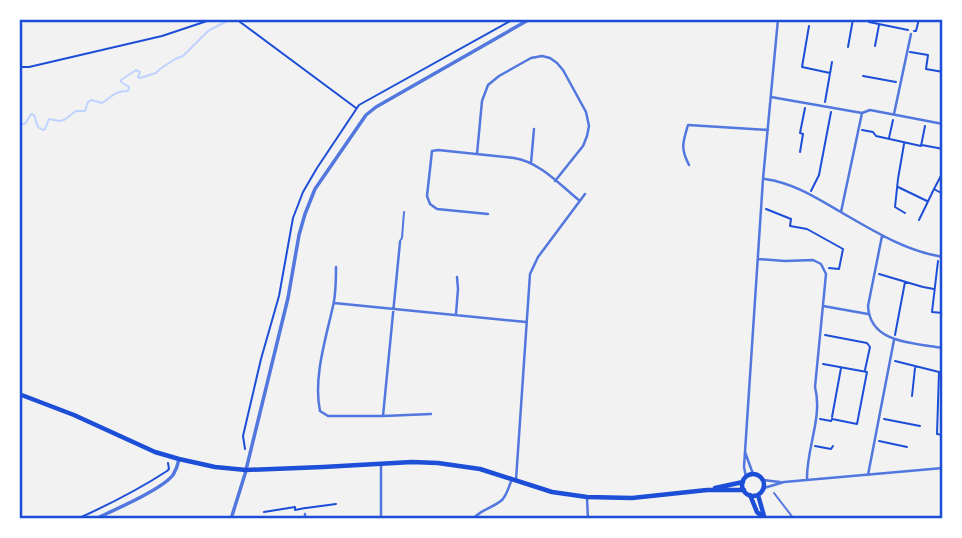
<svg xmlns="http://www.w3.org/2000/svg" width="962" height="538" font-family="'Public Sans',sans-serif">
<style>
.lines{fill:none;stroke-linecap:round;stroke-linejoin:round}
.stream{stroke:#bfd3fe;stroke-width:2}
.path{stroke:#1d4ed8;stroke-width:2}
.service{stroke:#5277de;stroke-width:2}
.minor{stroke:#5277de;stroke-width:2.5}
.tertiary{stroke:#5277de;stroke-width:3.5}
.secondary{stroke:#1d4ed8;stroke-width:4.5}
.neatline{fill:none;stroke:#1d4ed8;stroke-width:2.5}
</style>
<rect width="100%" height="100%" fill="#f2f2f2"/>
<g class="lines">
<path class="stream" d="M19,122L20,124H25L31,114L34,115L38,127L43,130L45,129L49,119L59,121L64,120L76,111H85L88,102L91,100L102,103C113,96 114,91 128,91L129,87L121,82V80L136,70L140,72L138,77L140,78L156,73L160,69L175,59L183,56L208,31L229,20"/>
<path class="path" d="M236,19L356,108
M865,19L869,22L908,30
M809,26L802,67L830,73
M914,31H916L919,19
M875,46L879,25
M848,47L853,19
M910,52L928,55L926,69L943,72
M19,67H29L162,36L213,19
M863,76L896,82
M825,102L832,62
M862,130L873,132L876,136L921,146L925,126
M889,138L893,120
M904,144L898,179L895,207L905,213
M922,145L943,149
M800,152L803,134L800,133L805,108
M898,187L927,201
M934,189L943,172
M811,191L819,175L831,112
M766,209L791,219L790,226L807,229L843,249L839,269L829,268
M919,220L934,189L943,194
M938,261L932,312L943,313
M879,274L923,287L934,289
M825,335L867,343L870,347L865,370
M895,335L905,282
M895,361L939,372L943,375
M939,372L937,434L943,435
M912,396L915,368
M832,417L841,368
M820,419L831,421L832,419L857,424L867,372L823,364
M884,419L920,426
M879,441L907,447
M815,446L831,449L833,446
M245,449L243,436L261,359L279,296L293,218L303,192L317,168L359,105L514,19
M306,508L336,504
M264,512L295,507V510L305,508
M77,519C108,505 138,490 167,471L169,469L168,463"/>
<path class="service" d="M400,241L402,238L404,212
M774,493L794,519"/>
<path class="minor" d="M771,97L862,113L870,110L943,124
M894,114L911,34
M477,154L482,101L488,85L499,76L531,58L542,56L550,58L557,63L563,70L586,112L589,126L587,136L583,146L555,181
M531,163L534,129
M689,165C680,148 683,142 688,125L768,130
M765,179C793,183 815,197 839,211C872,230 905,251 943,257
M841,212L862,113
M488,214L437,209L430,204L427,196L432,151L438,150L514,158C540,162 560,185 580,201
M882,236L868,306C870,344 914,343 943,348
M758,259L785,261L813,260L821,264L826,274L815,387C823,417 806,449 807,480
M336,267C336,280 336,294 333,306C326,338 313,378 320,411L328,416H383L431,414
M334,303L526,322
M823,306L868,314
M456,314L458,289L457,277
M383,416L400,242
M745,452L753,474
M868,475L894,340
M746,477L744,467L745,452L763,179L778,19
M516,480L530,274L538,257L585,194
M763,480L780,482
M764,488L784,482L943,468
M587,498L588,519
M305,514V519
M381,519V464
M473,519C481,509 493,508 502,500C507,495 509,486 512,479"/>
<path class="tertiary" d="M95,519C114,510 161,490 173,475C176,470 178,465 179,459
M231,519L245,474L288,298L299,235L305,214L315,189L366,115L376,107L530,19"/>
<path class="secondary" d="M19,394L74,415L155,452L179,459L215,467L246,470L323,467L412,462L438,463L480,469L552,492L587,497L632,498L707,490H744
M742 485a11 11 0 1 1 22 0a11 11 0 1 1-22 0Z
M715,488L743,482
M750,495L757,512L765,519
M758,495L764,516"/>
</g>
<rect width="962" height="538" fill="none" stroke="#ffffff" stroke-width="42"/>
<rect x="21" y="21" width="920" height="496" class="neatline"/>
</svg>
